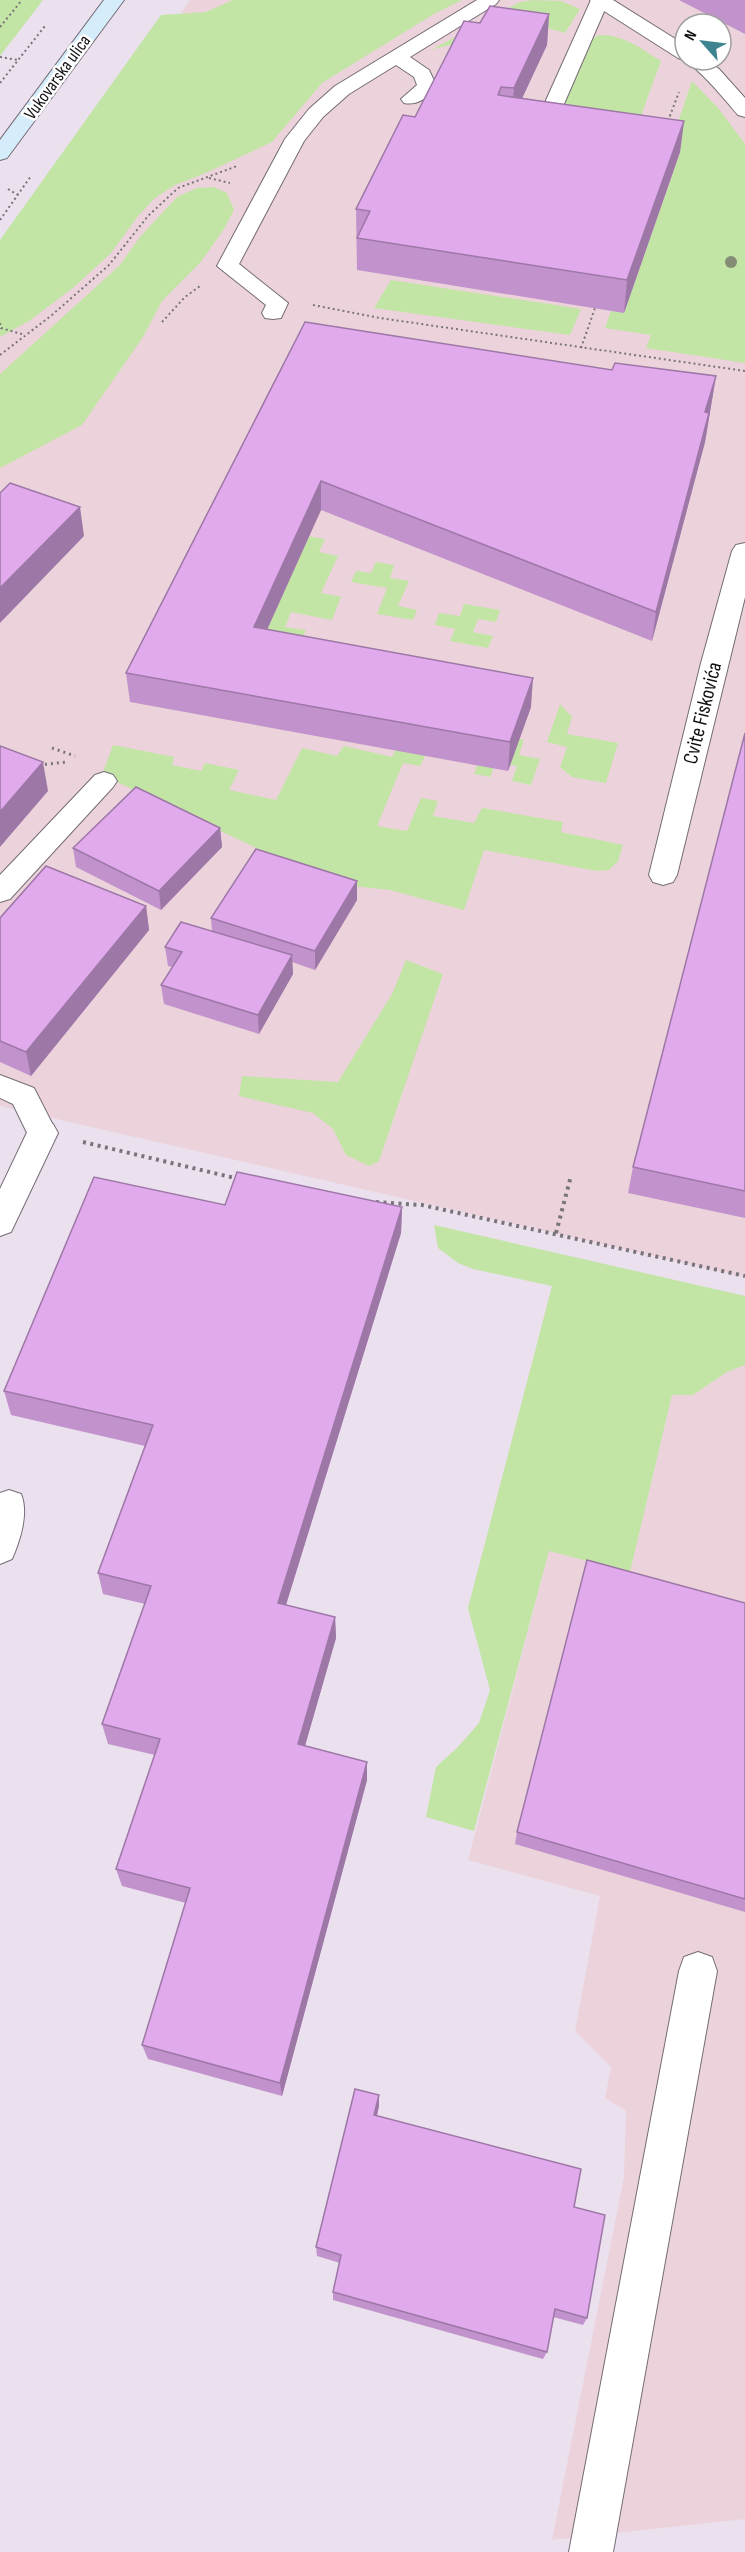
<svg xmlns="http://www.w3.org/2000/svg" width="745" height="2552" font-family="'Sofia Sans Condensed',sans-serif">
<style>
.education{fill:#ecd3db;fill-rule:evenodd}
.green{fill:#c2e4a4}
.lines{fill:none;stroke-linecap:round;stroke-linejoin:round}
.lane-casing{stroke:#746b76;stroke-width:2}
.street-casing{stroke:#746b76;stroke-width:2}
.secondary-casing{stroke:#746b76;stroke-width:2}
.path-far2{stroke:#79737b;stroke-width:2;stroke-dasharray:2 3;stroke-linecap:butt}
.path-far1{stroke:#79737b;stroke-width:3;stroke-dasharray:2 4;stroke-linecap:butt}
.path{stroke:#79737b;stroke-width:4;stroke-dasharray:3 4.5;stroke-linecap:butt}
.lane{fill:#fff;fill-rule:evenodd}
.street{fill:#fff;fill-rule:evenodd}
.secondary{fill:#d5edfa;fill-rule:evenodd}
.tree{fill:#848c75}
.wall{fill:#c192cc}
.shaded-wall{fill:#9d77a6}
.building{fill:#e0aaed;stroke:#9d77a6;stroke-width:1.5}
.labels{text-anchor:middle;stroke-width:5;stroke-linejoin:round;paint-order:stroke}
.far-street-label{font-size:18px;fill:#141115;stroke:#fff}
.street-label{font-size:21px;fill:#141115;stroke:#fff}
</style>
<rect width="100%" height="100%" fill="#ebe0ed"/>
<path class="education" d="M190,0H745V1277L0,1106V280ZM685,24H721V60H685Z
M745,1365V2519L552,2540L624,2177L626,2111L605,2098L611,2067L575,2031L600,1896L468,1860L549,1551L630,1571L672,1395H693L727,1372Z"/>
<path class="green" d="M0,0H43L0,56Z
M233,0H462L434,14L322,83L272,142L208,172L175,185L155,198L138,216L111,253L74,287L29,321L0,337V240L161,15L206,12Z
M533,0L561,1L580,9L565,33L541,26L477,48L449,45L431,50L520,2Z
M599,35C625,35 640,48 661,61L636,129L558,113L590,40Z
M692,81L719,109L745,144V363L646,348L651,335L605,328L611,311L624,312L680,153L677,146L671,143Z
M214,187L227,193L234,210L224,229L200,263L162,301L143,337L82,425L0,468V374L120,265L139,238L177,197L197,188Z
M391,280L581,309L570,335L374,308Z
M306,536L325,539L319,552L338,556L321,593L341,597L332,620L291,612L285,627L306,630L300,642L255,646Z
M376,562L394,565L390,578L409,581L398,606L417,610L413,620L377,614L387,588L351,582L356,571L371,573Z
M464,604L500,610L496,622L478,619L473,632L493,636L488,648L450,641L455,629L435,625L439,613L460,616Z
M560,704L572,717L567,734L618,743L606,783L572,777L560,767L567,747L547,742Z
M506,736L524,740L519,755L540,759L531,785L512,781L517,766L496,762L490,777L474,774L483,750Z
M113,745L174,757L172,765L201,771L205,763L239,770L229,790L276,800L302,748L337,756L344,746L392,757L397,747L427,753L420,766L403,763L377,826L407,831L421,798L438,801L433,816L474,823L482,808L563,822L561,832L623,845L618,861L609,870L597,871L484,850L464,910L390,890L333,884L102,775Z
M406,960L443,974L379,1161L369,1166L346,1155L333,1129L313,1113L239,1096L242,1076L338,1082L392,994Z
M434,1225L745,1296V1365L727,1372L693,1395H672L630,1572L549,1551L474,1831L426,1817L436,1767L458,1747L479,1723L490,1690L468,1608L552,1286L473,1269L458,1263L438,1248Z"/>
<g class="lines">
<defs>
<path id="lane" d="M477,0H499L496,4L410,57L429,70L437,87C429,97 417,106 404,103L401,99L417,85L414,77L396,65L349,94L323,117L304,141L239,264L288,303L281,318L273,319L265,318L262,313L266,305L217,266L285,139L309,109L335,86Z
M591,0H609L554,127L551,131H537L534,127Z
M104,772L113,775L117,781L113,787L10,899L0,902V875L95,775Z
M0,1075L34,1088L57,1133L53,1141L42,1145L31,1141L13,1104L0,1098Z
M9,1490L21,1494C29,1513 20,1541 12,1559L0,1564V1493Z
M698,1952L712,1957L717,1971L613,2552H569L679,1971L684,1957Z"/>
<path id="street" d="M590,0H613L685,45V60H707L719,69L745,98V117L738,115C725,100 696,63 678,58L593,4Z
M745,543V597L677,875L673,882L663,885L653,882L649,875L701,663L732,551L736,545Z
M42,1121L53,1124L58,1133L11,1232L0,1236V1189L31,1124Z"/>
<path id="secondary" d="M104,0H124L7,158L0,160V140Z"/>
</defs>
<use href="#lane" class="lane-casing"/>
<use href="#street" class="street-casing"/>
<use href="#secondary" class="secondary-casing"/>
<path class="path-far2" d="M0,27L22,0
M0,57L18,60
M0,83L45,26
M668,121L679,92
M209,178L230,183
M8,189L18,195
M0,220L31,176
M313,305L380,318L745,371
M162,322L185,297L200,286
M0,323L1,328L25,335
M581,348L595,308
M0,355L52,315L109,265L148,216L178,188L237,166"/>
<path class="path-far1" d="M52,748L75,756
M39,765L67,762"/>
<path class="path" d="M83,1142L239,1179
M376,1202L422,1205L745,1276
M556,1233L571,1176"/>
<use href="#lane" class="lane"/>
<use href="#street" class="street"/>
<use href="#secondary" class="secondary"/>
</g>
<circle class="tree" cx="731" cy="262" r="6"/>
<path class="wall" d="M679,0H745V34Z
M549,14L547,45L522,98L684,121L680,152L624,313L357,270L356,209L415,117L480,23Z
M305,322L612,370L716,376L705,442L652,641L321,510L267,630L531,707L508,771L130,702L126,673Z
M745,733V1218L628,1193L633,1167Z
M220,828L222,847L161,910L76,867L73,848Z
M357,900L315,970L292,962L293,974L259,1034L164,1004L161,985L173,967L168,966L165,947L212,931L211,918Z
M146,906L149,930L31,1076L0,1062V918Z
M225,1205L402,1207L401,1233L286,1605L335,1617L336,1638L305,1746L367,1780L282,2096L148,2059L142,2045L186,1903L122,1886L116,1869L155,1755L108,1744L102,1724L145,1604L103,1594L98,1573L145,1446L11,1415L4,1391Z
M745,1603V1912L515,1844L517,1832Z
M379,2095V2106L377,2116L574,2207L587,2318L583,2325L553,2317L547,2352L543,2359L333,2300V2292L340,2263L317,2256L316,2247Z"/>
<path class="shaded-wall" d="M549,14L547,45L512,120L514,88Z
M684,121L680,152L624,313L627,280Z
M716,376L705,442L652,641L656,612L705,412Z
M321,481V510L255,656L254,627Z
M80,507L84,536L0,623V588Z
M533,678L531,707L508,771L510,742Z
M43,762L48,791L0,847V812Z
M220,828L222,847L161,910L159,891Z
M357,881V900L315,970V951Z
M146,906L149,930L31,1076L26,1052Z
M292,955L293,974L259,1034L258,1015Z
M402,1207L401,1233L280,1624L278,1603Z
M335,1617L336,1638L300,1763L298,1744Z
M367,1762V1780L282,2096L280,2083Z
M379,2095V2106L374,2126V2115Z"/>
<path class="building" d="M490,6L549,14L514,88L501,87L498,95L684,121L627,280L357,238L370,211L356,209L403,115L415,117L464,21L480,23Z
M305,322L612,370L615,363L716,376L705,412L709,413L656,612L321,481L254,627L533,678L510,742L126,673Z
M10,483L80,507L0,588V493Z
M745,733V1191L633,1167Z
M0,746L43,762L0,812Z
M136,787L220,828L159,891L73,848Z
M256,849L357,881L315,951L211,918Z
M46,866L146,906L26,1052L0,1041V918Z
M181,922L292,955L258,1015L161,985L182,952L165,947Z
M237,1172L402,1207L278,1603L335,1617L298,1744L367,1762L280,2083L142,2045L190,1888L116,1869L160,1739L102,1724L151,1586L98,1573L153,1425L4,1391L94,1177L225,1205Z
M587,1560L745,1603V1899L517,1832Z
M355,2089L379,2095L374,2115L581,2169L574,2207L605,2215L587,2318L555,2309L547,2352L333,2292L341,2255L316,2247Z"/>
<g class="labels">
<g class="far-street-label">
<text transform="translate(57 77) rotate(-54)" y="6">Vukovarska ulica</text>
</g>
<g class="street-label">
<text transform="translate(702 713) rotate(-76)" y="7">Cvite Fiskovića</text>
</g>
</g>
<g transform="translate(703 42) rotate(298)"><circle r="28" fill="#ffffff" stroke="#a1a0a1" stroke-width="1.5"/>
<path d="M0-4.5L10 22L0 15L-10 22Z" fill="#3e8490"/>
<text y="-9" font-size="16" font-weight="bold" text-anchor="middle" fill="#141115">N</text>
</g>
</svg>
